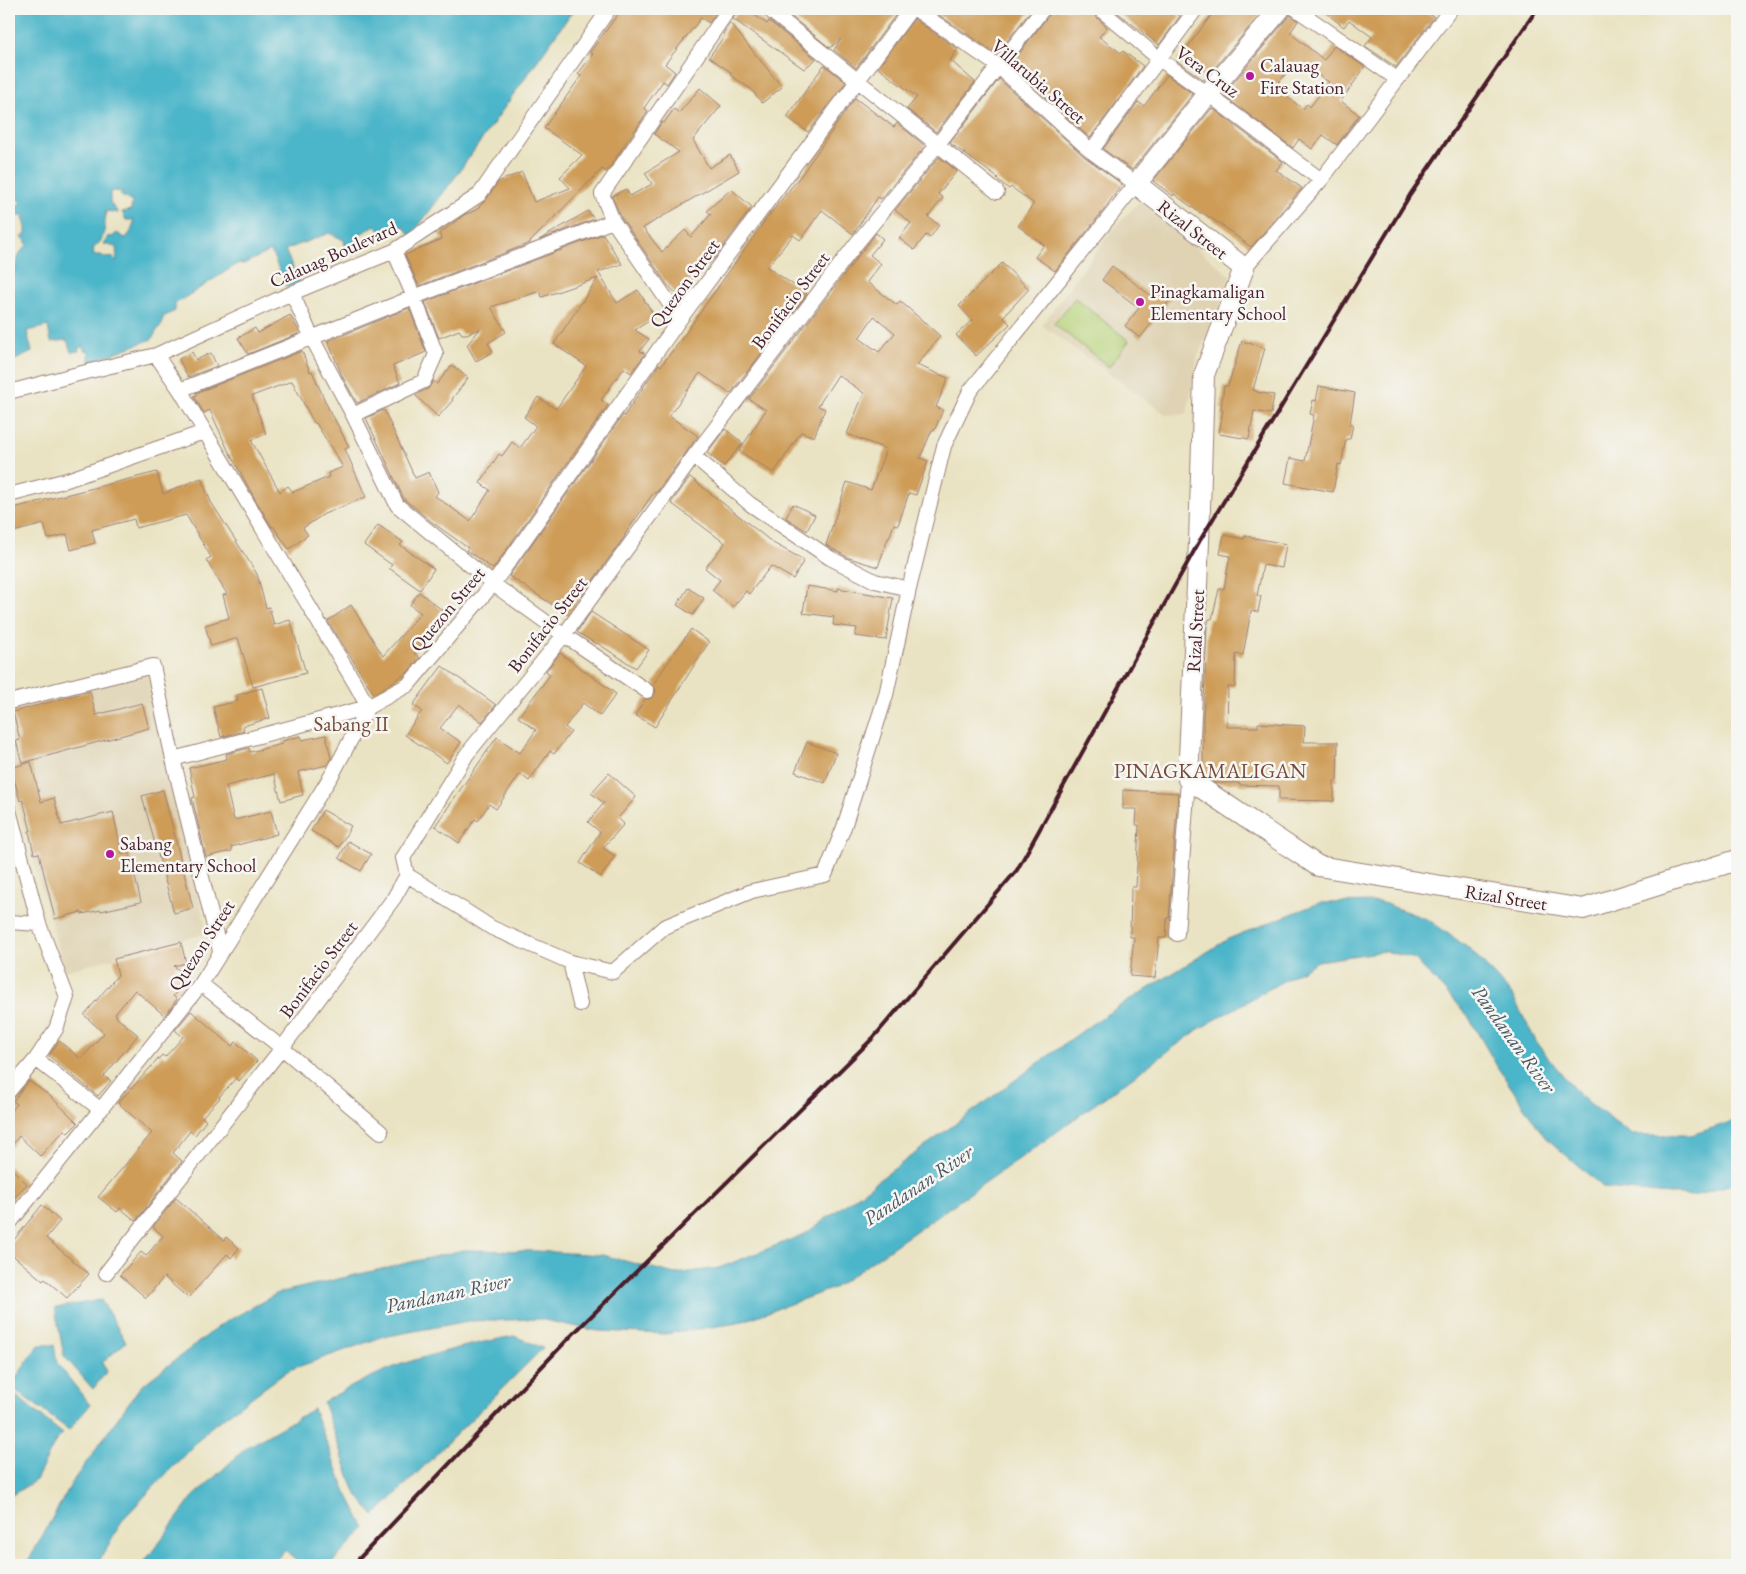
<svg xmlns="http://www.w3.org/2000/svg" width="1746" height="1574" font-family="'EB Garamond',serif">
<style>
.built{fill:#dfd3b4}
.green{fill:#b5d177;stroke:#807851}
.water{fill:#4bb5c9;stroke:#4a6a7a;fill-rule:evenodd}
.building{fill:#ce9c57;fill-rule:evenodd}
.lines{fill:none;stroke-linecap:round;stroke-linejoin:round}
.street-casing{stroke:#9a8177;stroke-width:16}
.secondary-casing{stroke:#9a8177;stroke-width:22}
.street{stroke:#fff;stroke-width:14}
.secondary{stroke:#fff;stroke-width:20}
.rail{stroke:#4a1f2b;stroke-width:4}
.poi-dot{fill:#b5179e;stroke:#f6f6f2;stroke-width:2}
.labels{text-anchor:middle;stroke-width:5;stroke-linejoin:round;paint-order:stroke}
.poi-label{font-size:19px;fill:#4a1f2b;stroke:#f6f6f2;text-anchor:start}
.street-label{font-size:19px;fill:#4a1f2b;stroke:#f6f6f2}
.water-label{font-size:20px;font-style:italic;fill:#4a5462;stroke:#f6f6f2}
.quarter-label{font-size:21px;fill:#784b3a;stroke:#f6f6f2}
</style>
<rect width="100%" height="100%" fill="#f6f6f2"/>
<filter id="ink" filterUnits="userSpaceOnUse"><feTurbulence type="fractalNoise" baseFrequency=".02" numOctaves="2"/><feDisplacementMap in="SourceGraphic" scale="10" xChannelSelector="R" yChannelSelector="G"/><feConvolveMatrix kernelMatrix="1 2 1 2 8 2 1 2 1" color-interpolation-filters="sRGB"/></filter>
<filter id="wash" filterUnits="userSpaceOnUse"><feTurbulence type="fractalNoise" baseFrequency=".0096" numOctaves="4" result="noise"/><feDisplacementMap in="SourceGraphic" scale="20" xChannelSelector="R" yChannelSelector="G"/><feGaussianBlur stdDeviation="1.12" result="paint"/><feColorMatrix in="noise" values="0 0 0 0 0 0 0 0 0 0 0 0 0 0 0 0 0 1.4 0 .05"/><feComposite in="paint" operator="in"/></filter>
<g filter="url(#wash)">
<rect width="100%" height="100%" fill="#eae3c3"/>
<path class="built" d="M1140,201L1233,278L1197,358L1187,414L1167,415L1042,325L1111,231Z
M148,672L207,933L65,971L9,774V709Z"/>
<path class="green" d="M1075,298L1129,341L1109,367L1054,324Z"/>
<path class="water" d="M9,9H574L456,176L411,236L403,226L400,228L399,226L384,236L375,225L354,238L359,250L346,255L344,240L329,233L285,250L301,286H286L271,251L243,264L239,263L175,304V311L163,317L162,325L159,327L152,339L90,362L88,350L84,351V347L78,348L79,351L71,352L67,340L51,342L48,326L27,331L32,352L9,363V301L12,290L9,288V275H13C17,262 17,254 27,245L25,240L22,237L26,234V227L23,217L25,213H23L21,216L9,215L21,202L14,196L9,195ZM112,191L124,192L120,195L132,202L131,210L122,212L126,220H134C133,227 131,234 125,238L117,233L112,237L108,236L104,244L116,247L117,261L114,258L104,257L101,255H93L94,247C107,240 104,224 106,211L118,213L110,202V193Z
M1380,902L1429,920L1471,950L1512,995L1538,1045L1579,1095L1632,1135H1691L1737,1120V1183L1692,1196L1604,1188L1544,1136L1498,1068L1468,1016L1415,959L1385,951L1318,961L1199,1029L1019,1159L834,1288L738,1323L665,1334L598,1331L539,1319L469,1321L382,1337L289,1370L211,1427L123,1519L97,1565H26L73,1481L140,1387L222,1324L278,1293L463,1250L537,1251L602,1255L675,1274L719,1268L805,1234L1096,1021L1228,939L1319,903Z
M101,1300L126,1342L102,1363L107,1371L93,1389L64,1356L55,1308Z
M514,1336L543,1348L374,1516L355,1492L323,1402C348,1388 375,1374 402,1364C439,1352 476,1343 514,1336Z
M39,1345H54L57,1363L90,1405L69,1430L10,1386Z
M9,1390L63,1434L55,1442L36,1480L12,1495L9,1493Z
M313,1409L346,1492L365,1528L330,1565H302L285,1550L271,1565H142L193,1497L246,1448Z"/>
<g id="blocks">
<path class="building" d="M622,9H718L709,23L701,18L665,64L675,72L667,84L663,81L644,108L648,111L606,172L602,169L530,242V243L419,286L405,255L442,239L439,234L464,215L476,210L486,200L498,182L522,172L534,202L570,188L560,177L582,155L544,128L581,76L578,74L593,54L590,52Z
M738,9H746L767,24L769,21L816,59L804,69L733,19Z
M782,9H900L856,68L834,50L841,39L830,48Z
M930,9H1032L997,54Z
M1052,9H1091L1094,15L1107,27L1099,37L1121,53L1123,51L1143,66L1090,138L1010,65L1050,14Z
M1113,9H1170L1180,16L1159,45Z
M1216,9H1265L1204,80L1177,61Z
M1321,9H1422L1434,17L1396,67L1365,46L1372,37L1349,20L1344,27Z
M1290,15L1298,21L1290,33L1324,60L1334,46L1365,67L1341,101L1359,115L1337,145L1323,135L1312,149L1299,139L1293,148L1223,95ZM1296,61L1329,82L1310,107L1307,104L1303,109L1275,87Z
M914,19L958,49L950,60L975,82L936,132L907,109L917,97L878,68Z
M730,23L782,87L762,103L751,89L730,75L732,73L709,57L725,35L723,34Z
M824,65L846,82L808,132L787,117Z
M1167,75L1193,94L1132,170L1103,149L1138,102L1144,106Z
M999,79L1085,157L1122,184L1103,211L1055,271L1035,257L1044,245L1018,226L1033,205V203L1011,187L1009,189L997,179L998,178L950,143Z
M700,88L721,106L693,140L709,168L730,155L739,171L643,228L662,252L685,230L691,237L711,214L707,211L731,189L752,207L712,261L687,284L691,288L680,298L667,284L621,217L612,196L626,189L630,196L652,184L645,173L679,152L654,134L662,122L664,123L674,109L679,113Z
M855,98L891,125L894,127L897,123L925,146L881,199L878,197L853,234L822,210L800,240L793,235L767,267L807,294L730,394L700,373L669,416L698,436L656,493L655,492L652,495L624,536H625L568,615L509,576L623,415L624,416L659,364L661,366L685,334L766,219L802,174Z
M1212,108L1283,162L1276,170L1302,188L1251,247L1220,224L1201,212L1200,213L1174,194L1173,196L1153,181Z
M939,157L957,171L938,194L943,198L928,217L939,225L930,238L926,235L914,250L899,238L911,223L895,210Z
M588,211L594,219L539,240L544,237Z
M876,233L883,239L870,255L881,264L867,282L897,305L900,301L940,336L917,365L948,378L936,407L943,410L934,431L932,430L920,458L928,461L916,495L909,493L898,525L894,524L889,538H888L878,567L849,558L826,545L847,482L871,490L886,449L847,434L864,393L838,375L818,406L825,409L814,437L801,432L774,473L739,451L766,410L749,399ZM874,316L895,333L879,352L859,338Z
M603,234L622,264L598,272L617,303L638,290L655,317L635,330L649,339L640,351L645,354L631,373L624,368L601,400L608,405L493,569L466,550L468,548L432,522L404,499L366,418L384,410L415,478L429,472L438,492L435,496L470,521L490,490L480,483L499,454L502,456L512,442L520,448L536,426L524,417L538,397L556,409L586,366L554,344L598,278L542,297L540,291L491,307L506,332L488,343L493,352L476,361L467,345L480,329L466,334H462L459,330L439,338L425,302Z
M1002,263L1029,289L1003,317L1010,324L976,356L956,335L972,320L959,306Z
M1112,266L1154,298L1164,286L1174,295L1140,338L1125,326L1139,308L1102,280Z
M409,308L426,352L393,366L400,383L357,403L343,378L328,341Z
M290,315L300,333L248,354L238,338L255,328L258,333Z
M1242,341L1265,348L1253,390L1257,391V392L1274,395L1271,414L1254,411L1249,439L1219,434L1223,409H1221L1224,386H1228Z
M302,351L310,372L312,371L332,417L333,416L349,447L345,449L366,497L324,514L303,528L308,535L289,549L273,526L272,527L255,499L228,450L210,410L204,413L194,396L197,395L196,393ZM292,381L314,423H316L343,467L328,473L329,477L293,492L288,486L280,492L251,440L266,434L252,396Z
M192,352L196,360L211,353L217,366L188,377L179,359Z
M452,365L468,378L452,399L453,400L438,417L415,395L428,389L433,381L437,384Z
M1319,386L1355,393L1350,424H1353L1350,439H1346L1341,465L1338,464L1333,492L1285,483L1290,458L1305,461L1314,415L1310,414L1313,400L1316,401Z
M725,429L743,443L724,466L707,453Z
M157,472L163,494L201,478L211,502L257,574L266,608L269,607L274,625L290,620L306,673L253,687L238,638L211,646L205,625L229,618L223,595L227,594L206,560L211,557L186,515L136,528L134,519L92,530L95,543L71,550L67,534L48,539L44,524L9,533V509Z
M690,477L773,543L804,560L793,579L771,566L749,594L746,591L733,607L712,590L720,580L705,568L725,543L671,503Z
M793,504L815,515L807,531L786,518Z
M378,525L403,542L400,545L434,569L420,590L389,568L392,565L364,545Z
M1224,535L1244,539L1245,536L1286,544L1282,568L1263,565L1257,596H1261L1258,612L1251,611L1243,655L1236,654L1235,687H1228L1227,727H1258V723L1305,726L1304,742H1338L1337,781H1334V801L1279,800V786L1239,785V783H1215L1203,775V726L1207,627L1209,619H1212L1219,589H1224L1230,556L1220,554Z
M807,586L838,591V588L893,598L886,640L855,636L857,628L833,625L834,617L803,613Z
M688,588L704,598L693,615L677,605Z
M419,592L442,610L427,629L432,633L414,653L420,658L407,673L374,694L328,621L351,605L383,656L421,613L410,605Z
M591,612L649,650L636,668L597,643L596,644L577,632Z
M691,629L709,642L655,727L635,715L645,699H650L654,695L656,691L654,686L656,684L654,683Z
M560,653L616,694L600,716L583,703L565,727L571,732L554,754L550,751L529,781L520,774L496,809L489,804L478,821L475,819L459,843L435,826L497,737L520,753L536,730L518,717L550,675L546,671Z
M442,666L496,705L482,722L459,704L440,728L461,742L447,763L405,735L422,711L413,705Z
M262,688L270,718L243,726L244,731L221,737L213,707L238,701L237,695Z
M90,691L96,715L142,703L149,728L22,763L16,741L20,740L13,712Z
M326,735L331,758L327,765L298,772L303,795L281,801L274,774L226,786L234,820L271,811L277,834L231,847L232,851L206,857L192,798L195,797L189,768L227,759L226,754L249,748L250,752L282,744V741L301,736L302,740Z
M807,742L836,753L825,783L795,772Z
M31,762L41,802L54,798L61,825L113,812L122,854L129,852L141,902L101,911V910L82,914L81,912L55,919L39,853L34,854L29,831H31L23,800L20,801L11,768Z
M609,773L636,797L618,818L624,824L603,848L615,856L601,877L580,863L600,832L588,822L604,803L591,793Z
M163,790L193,908L174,913L142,796Z
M1123,790L1178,793L1169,918H1167L1166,938H1159L1155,978L1130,976L1134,937H1130L1131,887H1136L1139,825H1136L1137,809H1123Z
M323,810L351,826L339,847L311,831Z
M348,841L371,854L361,871L339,858Z
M181,942L186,963L174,966L188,978L173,996L177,999L165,1016L135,990L115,1014L117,1015L116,1017L138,1035L104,1076L111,1081L98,1096L49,1056L59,1041L81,1059L104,1033L84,1015L118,975L114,959Z
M191,1011L232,1046L236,1042L257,1061L239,1081L236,1078L219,1097L220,1098L202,1117L206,1121L195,1135L190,1131L173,1153L182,1161L136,1221L120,1208L117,1212L98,1197L152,1133L118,1103L162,1055L165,1057L183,1037L175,1030Z
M29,1081L50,1096L78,1123L68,1133L65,1130L40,1156L19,1136L9,1150V1114L17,1104L13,1101Z
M9,1166L27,1184L9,1203Z
M176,1198L224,1240L226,1237L239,1248L231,1258L227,1254L188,1298L164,1277L146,1298L120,1275L141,1252L146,1256L163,1236L153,1227Z
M42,1205L60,1221L46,1238L89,1274L67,1298L45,1279L43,1281L9,1252V1246Z"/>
</g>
</g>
<g filter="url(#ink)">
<use href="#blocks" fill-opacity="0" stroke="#9a8177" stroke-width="1"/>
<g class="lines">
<defs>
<path id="street" d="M768,9L997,192
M1100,9L1158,58L1208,94L1321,180
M1296,9L1397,79
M1091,151L1196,9
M613,221L602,194L729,9
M1244,268L1321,180L1451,9
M292,293L312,338L353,415L397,505L493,584L564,635L647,691
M156,355L180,390L356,685L368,707L173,759
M180,390L414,297L613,221L680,319
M9,392L78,374L156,355L292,293L394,251L479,195L609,9
M353,415L424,381L436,354L414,297L394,251
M694,456L750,504L830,558L875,581L909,589
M9,495L67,480L204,432
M9,702L153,666L173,759L220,951
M9,810L39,924L67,997L56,1029L36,1059L9,1091
M407,875L464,910L492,928L570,962L613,972L664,927L752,891L825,875L844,827L886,695L909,589L944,446L970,391L1136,184L1091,151L998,66L915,9
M9,922L39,924
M1177,934L1188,779
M570,962L580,1004
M201,984L282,1048L381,1132
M36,1059L101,1110
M9,1224L201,984L333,773L368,707L408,685L493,584L680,319L911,9
M106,1273L282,1048L394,898L407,875L403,858L467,754L564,635L694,456L856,244L938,144L1043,9"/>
<path id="secondary" d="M1280,9L1208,94L1136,184L1244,268L1204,375L1199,542L1188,779L1318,866L1583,909L1737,860"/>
</defs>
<use href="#street" class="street-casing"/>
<use href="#secondary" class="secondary-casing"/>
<use href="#street" class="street"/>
<use href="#secondary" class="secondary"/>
<path class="rail" d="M353,1565L570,1337L873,1038L1017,870L1199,542L1410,195L1537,9"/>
</g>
</g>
<g class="poi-dot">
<circle cx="1250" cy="76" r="5"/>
<circle cx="1140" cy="302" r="5"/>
<circle cx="110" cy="854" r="5"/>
</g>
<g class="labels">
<g class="poi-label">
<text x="1260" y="72">Calauag<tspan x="1260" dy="22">Fire Station</tspan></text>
<text x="1150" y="298">Pinagkamaligan<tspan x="1150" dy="22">Elementary School</tspan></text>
<text x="120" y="850">Sabang<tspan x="120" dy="22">Elementary School</tspan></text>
</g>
<g class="street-label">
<text transform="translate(1208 71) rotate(36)" y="7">Vera Cruz</text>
<text transform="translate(1039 81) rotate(41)" y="7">Villarubia Street</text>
<text transform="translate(1193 229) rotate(38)" y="7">Rizal Street</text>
<text transform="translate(333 254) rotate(-24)" y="7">Calauag Boulevard</text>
<text transform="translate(684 283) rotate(-54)" y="7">Quezon Street</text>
<text transform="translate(790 300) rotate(-53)" y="7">Bonifacio Street</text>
<text transform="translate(447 609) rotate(-50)" y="7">Quezon Street</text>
<text transform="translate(547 624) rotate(-52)" y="7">Bonifacio Street</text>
<text transform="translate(1195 631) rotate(-87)" y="7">Rizal Street</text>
<text transform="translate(1506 897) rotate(9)" y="7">Rizal Street</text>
<text transform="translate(201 945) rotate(-57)" y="7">Quezon Street</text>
<text transform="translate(318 969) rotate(-53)" y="7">Bonifacio Street</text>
</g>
<g class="water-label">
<text transform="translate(1514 1039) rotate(54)" y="7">Pandanan River</text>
<text transform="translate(918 1185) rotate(-34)" y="7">Pandanan River</text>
<text transform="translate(448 1293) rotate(-12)" y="7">Pandanan River</text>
</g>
<g class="quarter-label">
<text x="351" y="731">Sabang Ⅱ</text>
<text x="1210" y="778">PINAGKAMALIGAN</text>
</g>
</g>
<rect width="1746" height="1574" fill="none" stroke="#f6f6f2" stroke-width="30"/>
</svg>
